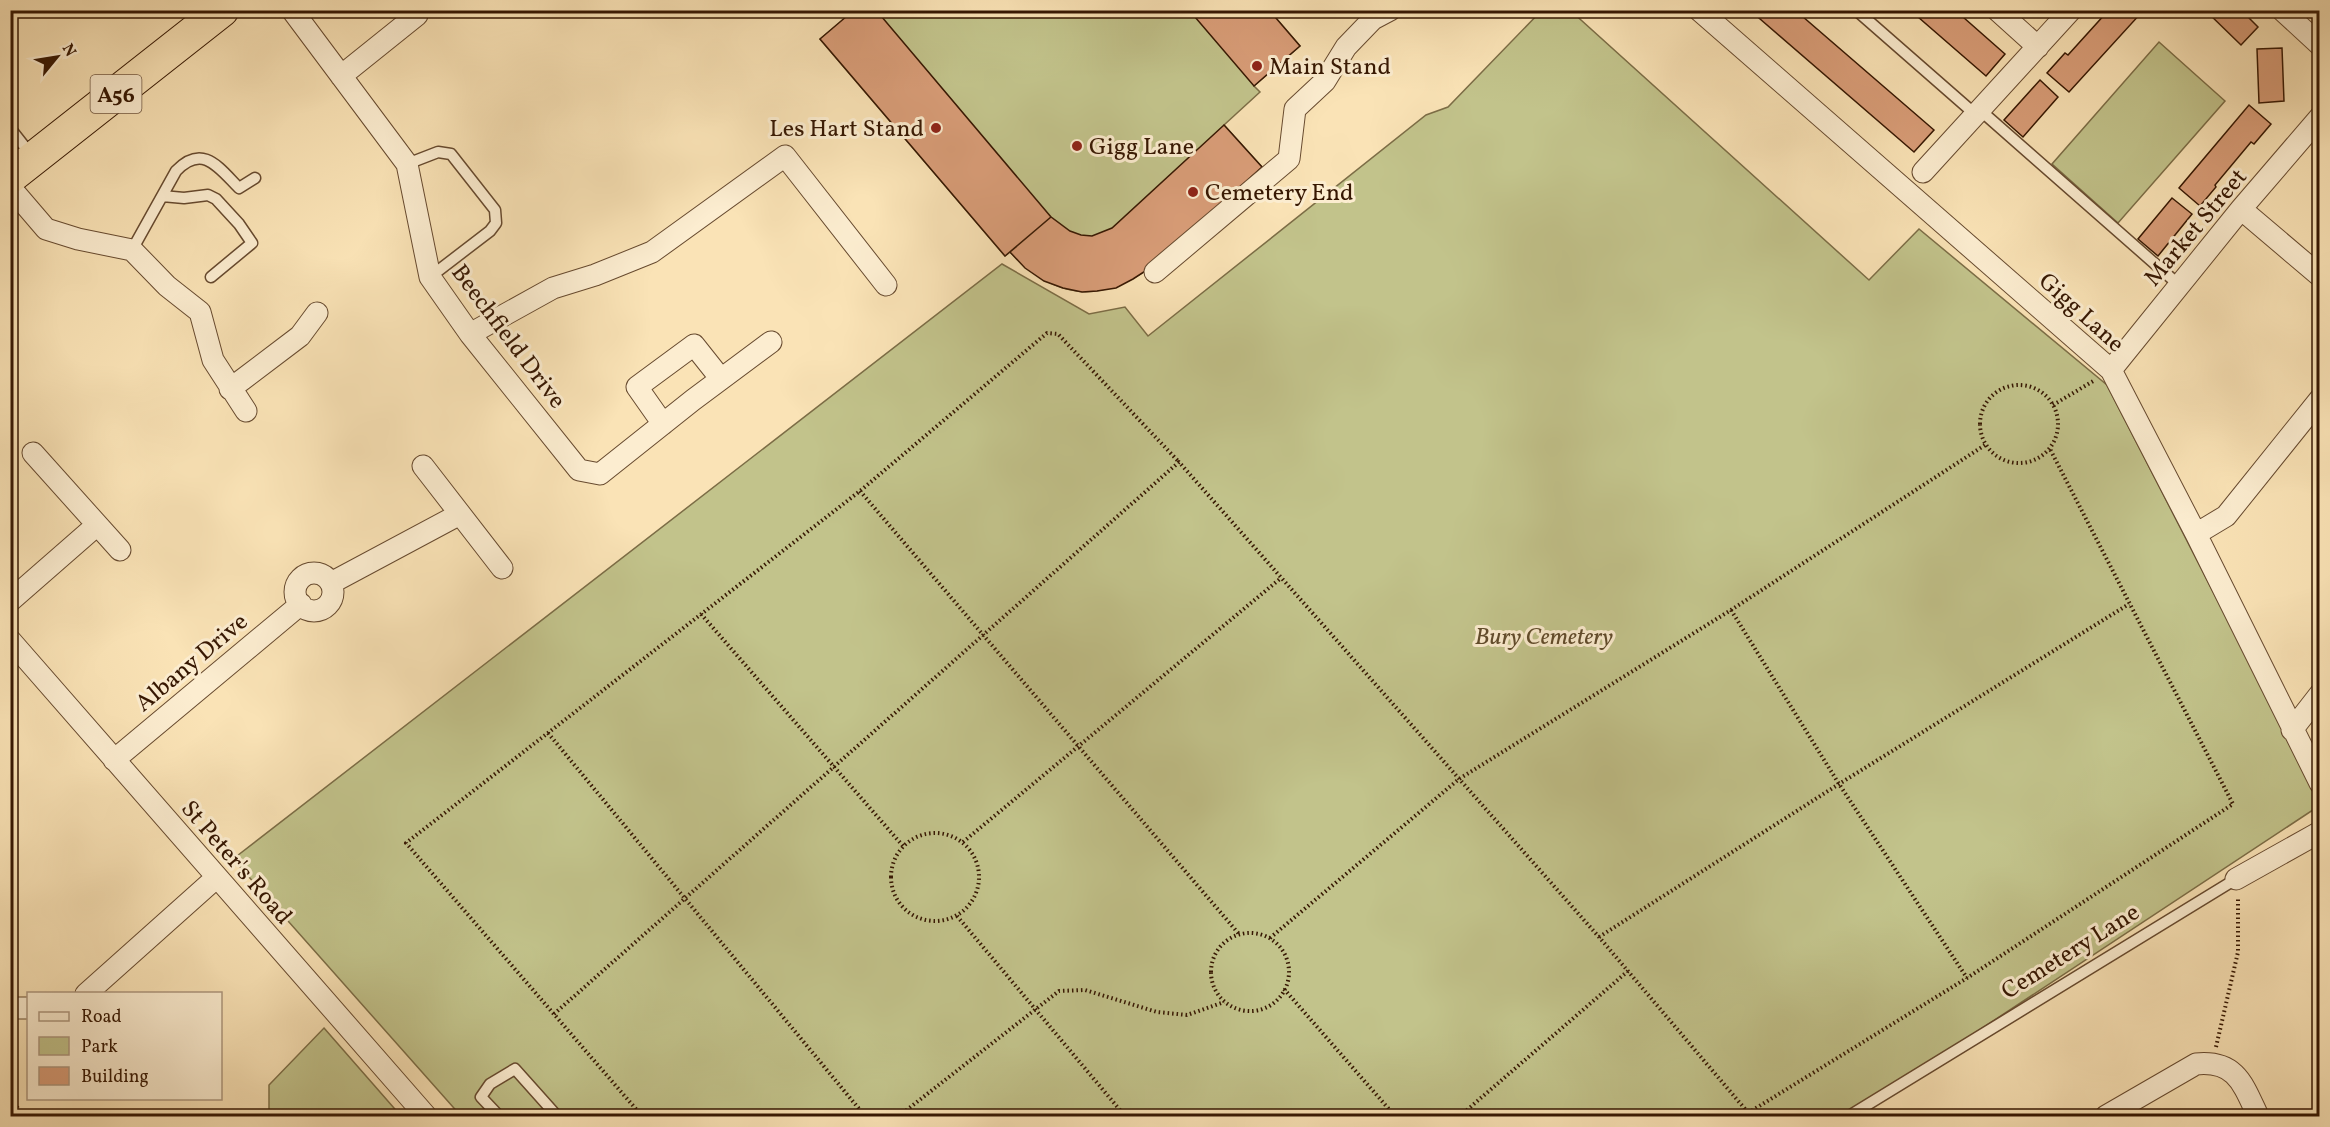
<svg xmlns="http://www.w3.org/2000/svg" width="2330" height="1127" font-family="Vollkorn,serif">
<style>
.green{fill:#c2c38b;stroke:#7c6d46;stroke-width:1.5}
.building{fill:#d99d78;stroke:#361702;stroke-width:1.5}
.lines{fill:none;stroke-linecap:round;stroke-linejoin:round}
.lane-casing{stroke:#674a2f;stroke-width:13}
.street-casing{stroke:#674a2f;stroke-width:23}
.highway-casing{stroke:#361702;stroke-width:35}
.path{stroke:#361702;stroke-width:4;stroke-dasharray:1.5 3;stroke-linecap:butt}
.lane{stroke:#fcedd0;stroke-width:10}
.street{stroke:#fcedd0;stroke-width:21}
.highway{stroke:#fae3b6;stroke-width:33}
.poi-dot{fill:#8f2418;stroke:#fcedd0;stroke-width:2}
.labels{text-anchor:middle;stroke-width:6;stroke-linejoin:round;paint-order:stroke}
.shield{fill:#fcedd0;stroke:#715740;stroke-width:1.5}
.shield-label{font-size:22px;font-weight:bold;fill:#361702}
.poi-label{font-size:24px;fill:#361702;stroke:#fcedd0;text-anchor:start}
.street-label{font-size:24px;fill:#361702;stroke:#fcedd0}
.park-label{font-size:24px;font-style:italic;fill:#604b2b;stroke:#fcedd0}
</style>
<rect width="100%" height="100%" fill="#fae3b6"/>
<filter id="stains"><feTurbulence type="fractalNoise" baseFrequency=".00333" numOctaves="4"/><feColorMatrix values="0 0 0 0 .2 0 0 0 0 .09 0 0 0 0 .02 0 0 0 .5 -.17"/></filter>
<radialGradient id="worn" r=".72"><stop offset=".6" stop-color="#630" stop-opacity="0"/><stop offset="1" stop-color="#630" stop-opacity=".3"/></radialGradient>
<path class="green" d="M1269,10L1300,46L1254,86L1260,92L1224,125L1262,167L1150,268C1097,305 1054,298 1010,252L1005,256L820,39L854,11Z
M1542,10L1571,11L1869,280L1919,229L2107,385L2320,800L2319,806L1849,1116H461L233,859L1002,264L1089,314L1125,307L1148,336L1426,115L1448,107Z
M2159,42L2225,101L2118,223L2052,164Z
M324,1028L401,1116H269V1085Z"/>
<path class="building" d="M854,10H876L1051,217L1005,256L820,39Z
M1189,10H1269L1300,46L1254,86Z
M1754,10H1795L1934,130L1914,152L1752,12Z
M1910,10H1955L2005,54L1986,76Z
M2105,10L2142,12L2069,92L2047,73L2065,53L2068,55L2106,13Z
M2205,10H2241L2258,27L2241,45Z
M2282,48L2284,101L2259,103L2257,49Z
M2040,80L2058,97L2023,137L2004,120Z
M2249,105L2271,124L2254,144L2251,142L2215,185L2216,187L2200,206L2179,188Z
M1224,125L1262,167L1150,268L1133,279L1116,288L1097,291L1082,292L1063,288L1044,281L1025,268L1010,252L1051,217L1070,231L1081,235L1092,236L1112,228Z
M2172,198L2192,214L2158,256L2138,239Z"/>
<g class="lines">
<defs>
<path id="lane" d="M1856,10L1976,115
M1980,110L2179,285
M10,128L32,156
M407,164L438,152L451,154L495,210L496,223L490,231L430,277
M162,196L184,198L208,195L216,199L239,224L252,243L211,277
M132,250L176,171C203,143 219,168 239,188L255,178
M499,1116L481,1097L490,1084L515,1069L557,1116
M1849,1116L2236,879"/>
<path id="street" d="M292,10L407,164L430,277L470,334L579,470L600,474L693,400L771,342
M1699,10L2111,370L2196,534L2320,783
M1997,10L2038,47
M2282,10L2320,45
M341,76L417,15
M1923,172L2071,10
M10,187L46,229L78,239L132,250L167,286L200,312L213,360L246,411
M2241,209L2320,276
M1155,272L1289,159L1295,109L1325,81L1346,47L1373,19L1390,10
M470,334L553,288L595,275L652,252L785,156L886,285
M2111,370L2241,209L2320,117
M230,389L300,336L317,313
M663,424L637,387L694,345L721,379
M33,453L120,550
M423,466L502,568
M2196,534L2226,516L2320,399
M295 592a19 19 0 1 1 38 0a19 19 0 1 1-38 0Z
M331,583L460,514
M10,601L97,525
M10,640L426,1116
M2292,730L2320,694
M114,760L301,604
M2236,879L2320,832
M86,994L217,877
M10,1008H28
M2106,1116L2196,1064C2236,1060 2243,1084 2258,1116"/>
<path id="highway" d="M10,177L222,10"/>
</defs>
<use href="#lane" class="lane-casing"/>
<use href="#street" class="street-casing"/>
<use href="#highway" class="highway-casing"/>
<path class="path" d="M1980 424a39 39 0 1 1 78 0a39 39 0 1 1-78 0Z
M2053,405L2095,380
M860,491L1239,934
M1731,610L1839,784L1967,978
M701,614L903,846
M548,733L865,1116
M891 877a44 44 0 1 1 88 0a44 44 0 1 1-88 0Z
M963,842L1281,578
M957,916L1125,1116
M1211 972a39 39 0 1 1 78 0a39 39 0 1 1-78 0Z
M1599,937L1839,784L2129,604
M1270,938L1459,779L1731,610L1985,445
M1284,989L1395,1116
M554,1014L1179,462L1599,937L1751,1116
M2216,1047L2238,952V898
M10,1090L21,1116
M1748,1113L1967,978L2233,804L2050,449
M642,1116L406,843L860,491L1047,333L1058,334L1179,462
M700,1116H708
M899,1116L1059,991L1085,990L1157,1012L1187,1015L1224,1002
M1460,1116L1628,971"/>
<use href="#lane" class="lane"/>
<use href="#street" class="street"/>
<use href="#highway" class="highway"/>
</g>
<g class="poi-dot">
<circle cx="1257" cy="66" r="6"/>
<circle cx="936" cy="128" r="6"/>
<circle cx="1077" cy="146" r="6"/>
<circle cx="1193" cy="192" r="6"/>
</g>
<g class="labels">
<rect class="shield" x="90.5" y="75" width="51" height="38" rx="4.5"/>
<g class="shield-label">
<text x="116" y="102">A56</text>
</g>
<g class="poi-label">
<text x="1269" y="74">Main Stand</text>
<text x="924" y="136" text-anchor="end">Les Hart Stand</text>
<text x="1089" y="154">Gigg Lane</text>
<text x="1205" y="200">Cemetery End</text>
</g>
<g class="street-label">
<text transform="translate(2195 227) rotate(-50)" y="8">Market Street</text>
<text transform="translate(2082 312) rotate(42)" y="8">Gigg Lane</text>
<text transform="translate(509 336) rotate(53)" y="8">Beechfield Drive</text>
<text transform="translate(191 662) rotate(-40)" y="8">Albany Drive</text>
<text transform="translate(237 862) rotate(49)" y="8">St Peter's Road</text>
<text transform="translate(2070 951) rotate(-32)" y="8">Cemetery Lane</text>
</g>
<g class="park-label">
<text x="1544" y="644">Bury Cemetery</text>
</g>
</g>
<rect width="2330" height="1127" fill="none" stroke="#fae3b6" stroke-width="36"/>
<rect x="12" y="12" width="2306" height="1103" fill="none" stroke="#361702" stroke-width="3"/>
<rect x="18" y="18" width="2294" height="1091" fill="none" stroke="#361702" stroke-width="1.5"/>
<rect x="27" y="992" width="195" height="108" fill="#fcedd0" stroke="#ad977e" stroke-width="1.5"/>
<rect x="39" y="1012" width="30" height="9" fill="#fcedd0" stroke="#ad977e" stroke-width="1.5"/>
<text x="81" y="1022" font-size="18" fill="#361702">Road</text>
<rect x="39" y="1037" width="30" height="18" fill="#c2c38b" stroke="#ad977e" stroke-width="1.5"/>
<text x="81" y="1052" font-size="18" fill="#361702">Park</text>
<rect x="39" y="1067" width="30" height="18" fill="#d99d78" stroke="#ad977e" stroke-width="1.5"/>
<text x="81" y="1082" font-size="18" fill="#361702">Building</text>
<g transform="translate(57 57) rotate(60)" stroke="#fcedd0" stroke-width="4.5" paint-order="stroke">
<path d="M0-4.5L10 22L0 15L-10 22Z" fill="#361702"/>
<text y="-9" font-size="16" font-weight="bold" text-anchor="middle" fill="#361702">N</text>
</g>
<rect width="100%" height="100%" filter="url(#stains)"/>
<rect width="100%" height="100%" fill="url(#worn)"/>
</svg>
